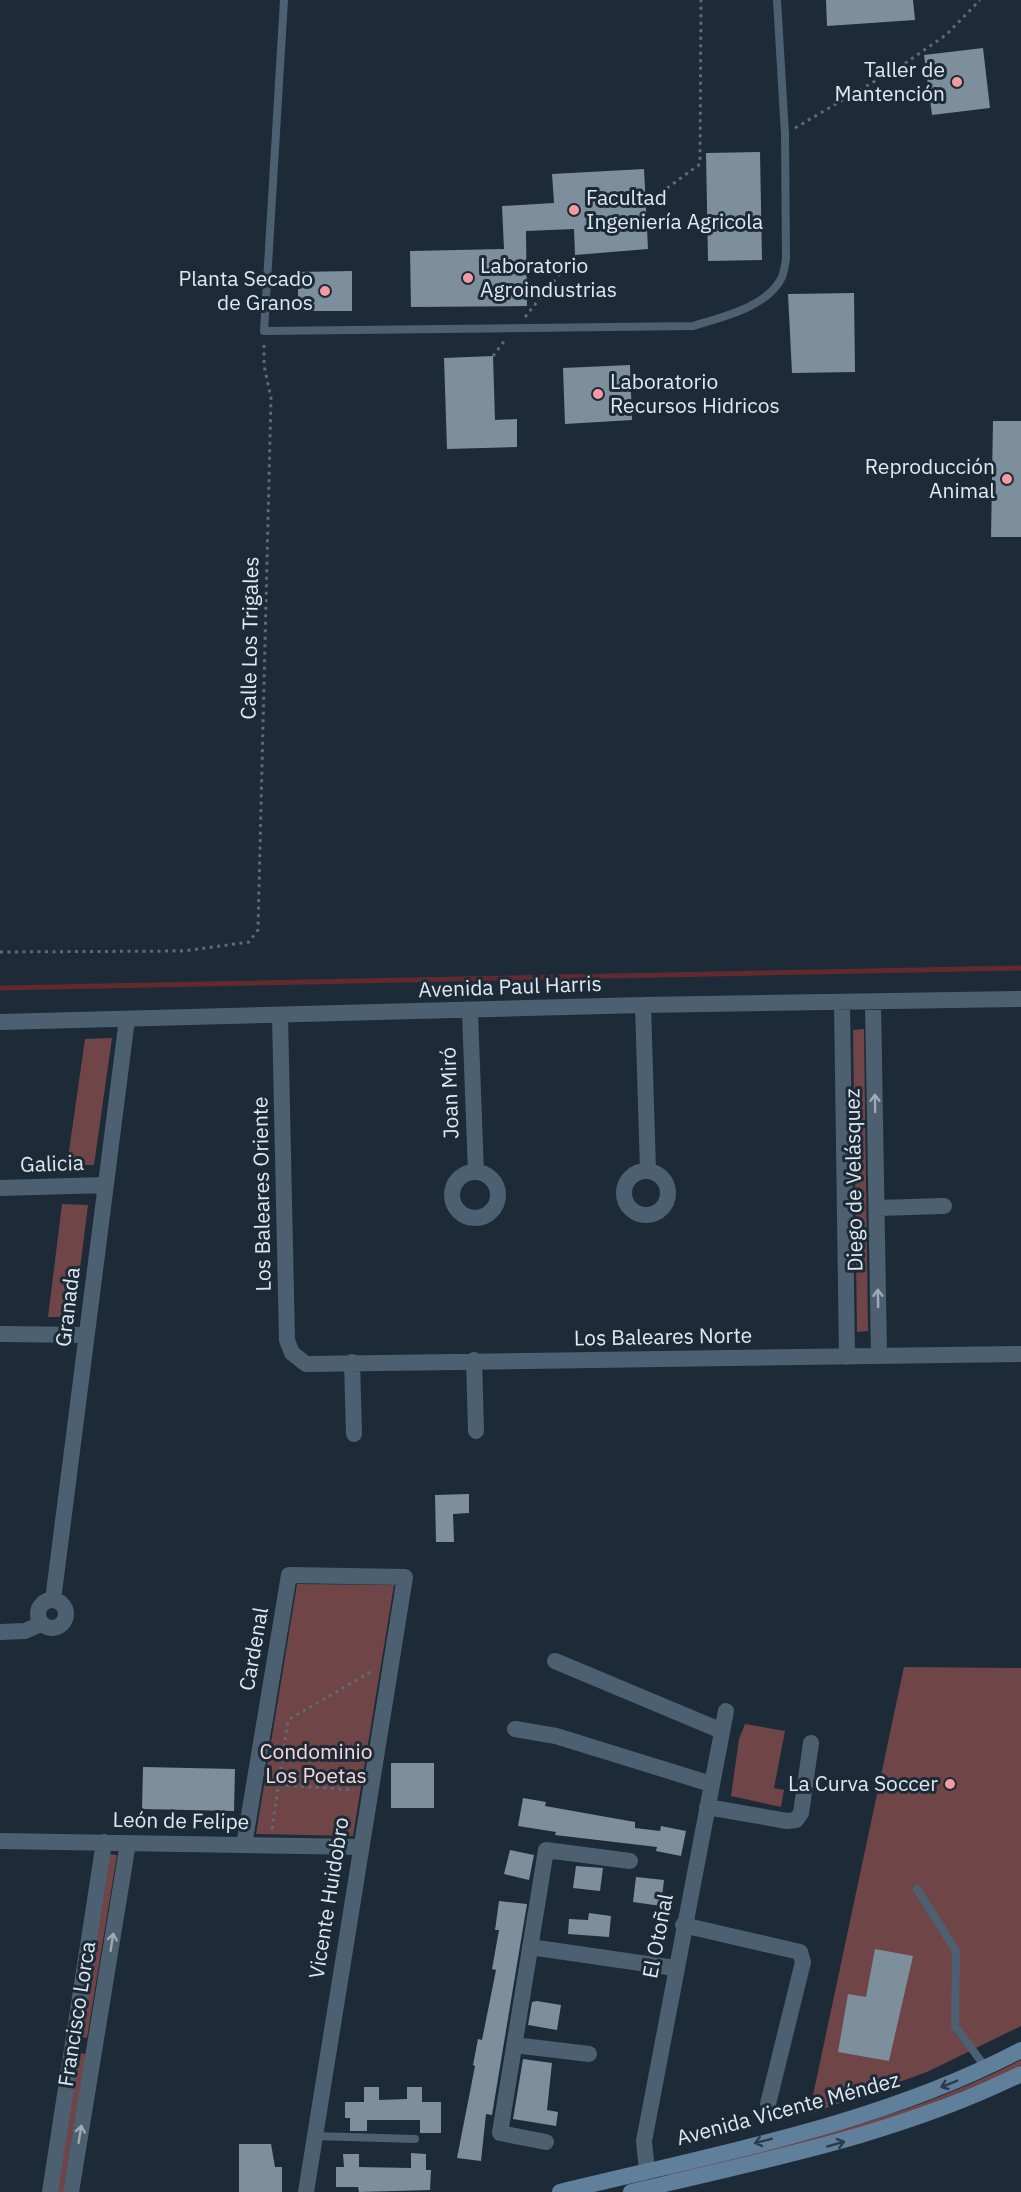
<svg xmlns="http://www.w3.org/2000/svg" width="1021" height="2192" font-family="'IBM Plex Sans',sans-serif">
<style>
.green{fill:#6f4547}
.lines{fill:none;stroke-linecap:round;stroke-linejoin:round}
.stream{stroke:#612a2f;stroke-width:5}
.building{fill:#7d8e9d}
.path{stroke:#5e6b76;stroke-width:3;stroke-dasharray:3 4.5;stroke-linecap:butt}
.service{stroke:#4d6071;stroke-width:8}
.minor{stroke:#4d6071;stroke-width:16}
.secondary{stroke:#607f9a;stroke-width:16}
.oneway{stroke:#9eabb7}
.oneway2{stroke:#2a3c4b}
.poi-dot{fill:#f49aa0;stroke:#1c2b37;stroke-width:2}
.labels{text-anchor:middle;stroke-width:6;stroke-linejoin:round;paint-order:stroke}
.poi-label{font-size:21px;fill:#e0e9f1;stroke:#1c2b37;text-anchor:end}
.street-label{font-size:21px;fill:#e0e9f1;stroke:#1c2b37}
.park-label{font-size:21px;fill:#fed7d8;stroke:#1c2b37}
</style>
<rect width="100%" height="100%" fill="#1c2b37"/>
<path class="green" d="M864,1029L868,1331L857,1332L853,1030Z
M112,1038L94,1165H67L85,1039Z
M62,1204L88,1205L74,1317H48Z
M297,1584L394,1585L353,1836L256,1834Z
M904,1667L1021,1668V2026L927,2072L809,2114Z
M745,1724L785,1731L774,1788L784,1790L781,1807L731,1796L739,1739Z
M109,1854L117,1855L87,2038L80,2037Z
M78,2053L86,2054L63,2192H54Z
M1021,2060V2065L1002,2075L878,2125L668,2178L669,2172C790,2144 910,2118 1021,2060Z"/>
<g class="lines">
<path class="stream" d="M0,988L1021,968"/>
</g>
<path class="building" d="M826,0H913L915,20L827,26Z
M983,48L990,108L932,115L924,55Z
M760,152L762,260L708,261L706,153Z
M644,169L648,249L575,255L574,229L526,231L527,306L411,307L410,251L504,249L502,206L554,203L552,174Z
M352,271V311H298V272Z
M854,293L855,372L792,373L788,294Z
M493,356L495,420L517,419V447L447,449L444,358Z
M630,365L632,420L565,424L563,368Z
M993,421H1021V537H991Z
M469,1494V1513L453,1514L454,1542H436L435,1495Z
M391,1763H434V1808H391Z
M143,1767L235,1769L234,1811L142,1809Z
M523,1798L546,1802L545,1806L635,1822V1828L660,1831L661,1826L686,1831L681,1856L656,1851L657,1847L555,1835L556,1832L518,1826Z
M510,1850L534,1855L529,1880L504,1874Z
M576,1866L603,1868L600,1891L573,1888Z
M636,1877L664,1880L661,1906L633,1902Z
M499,1901L527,1904L492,2115L486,2114L481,2161L457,2158L475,2066L473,2065L478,2039L482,2040L496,1970L492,1969L499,1930H495Z
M589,1913L611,1916L609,1937L568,1934L569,1919L588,1920Z
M875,1949L913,1956L889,2061L838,2052L848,1994L866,1997Z
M537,2001L561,2005L557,2030L528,2025L532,2002Z
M523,2059L552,2063L547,2110L558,2112L556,2126L513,2119Z
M364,2087H379V2100L407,2099V2087H422V2102H441V2133H420V2120H367V2131H350V2118H345V2102H364Z
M239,2144H271L275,2167H282V2192H239Z
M411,2153L426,2154V2170H431L430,2190L359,2192L358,2187H336V2167H344L343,2154H359V2167L411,2168Z"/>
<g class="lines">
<path class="path" d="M795,128L904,64L946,35L980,0
M655,197L700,164L701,0
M525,317L575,255
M493,356L505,340
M0,952L184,951L249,942L258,930L271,398L264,365V342
M271,1784L354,1790
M272,1829L288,1720L374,1670"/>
<path class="service" d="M284,0L264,331L693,326C722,317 768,307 782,277C784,272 785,264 786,259L785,134L777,0
M917,1889L956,1951L955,2026L986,2068
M314,2136L415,2139"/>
<path class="minor" d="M873,1002L879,1356
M842,1003L847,1357
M643,1005L648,1171
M470,1012L476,1172
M280,1016L287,1340L292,1353L306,1364L1021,1354
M0,1022L643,1005L1021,999
M624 1193a22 22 0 1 1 44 0a22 22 0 1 1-44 0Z
M452 1195a23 23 0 1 1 46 0a23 23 0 1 1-46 0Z
M0,1188L106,1185
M877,1208L944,1206
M0,1334L87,1335
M474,1360L476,1431
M352,1362L354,1434
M53,1600L127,1019
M38 1614a14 14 0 1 1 28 0a14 14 0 1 1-28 0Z
M0,1632L25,1631L41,1624
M555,1661L722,1731
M515,1729L556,1736L711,1784
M707,1807L787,1821L796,1820L801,1813L811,1743
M0,1841L361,1847
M244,1845L289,1575L405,1577L306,2192
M683,1925L800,1952L803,1962L768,2104
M530,1947L675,1968
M514,2045L589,2054
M546,2142L500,2133L546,1850L630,1861
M647,2171L644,2141L726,1711
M50,2192L104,1842
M71,2192L128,1843"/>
<path class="secondary" d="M560,2192C715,2154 878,2125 1021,2050
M631,2192C764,2160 897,2135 1021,2074"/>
</g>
<defs><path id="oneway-shaft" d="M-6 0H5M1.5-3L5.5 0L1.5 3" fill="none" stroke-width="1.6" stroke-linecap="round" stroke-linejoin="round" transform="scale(1.5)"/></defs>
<g class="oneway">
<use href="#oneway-shaft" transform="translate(875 1103) rotate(-91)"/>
<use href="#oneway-shaft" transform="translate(878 1298) rotate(-91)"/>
<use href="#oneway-shaft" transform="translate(112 1942) rotate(-81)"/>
<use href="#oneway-shaft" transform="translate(80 2134) rotate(-81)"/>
</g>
<g class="oneway2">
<use href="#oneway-shaft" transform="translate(949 2084) rotate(158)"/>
<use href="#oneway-shaft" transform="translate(763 2141) rotate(166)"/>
<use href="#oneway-shaft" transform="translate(836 2144) rotate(-16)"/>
</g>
<g class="poi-dot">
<circle cx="957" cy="82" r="6"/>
<circle cx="574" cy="210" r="6"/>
<circle cx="468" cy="278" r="6"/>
<circle cx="325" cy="291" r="6"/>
<circle cx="598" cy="394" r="6"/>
<circle cx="1007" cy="479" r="6"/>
<circle cx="950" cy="1784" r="6"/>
</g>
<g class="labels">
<g class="poi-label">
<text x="945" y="77">Taller de<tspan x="945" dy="24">Mantención</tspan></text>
<text x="586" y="205" text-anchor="start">Facultad<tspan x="586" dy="24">Ingeniería Agricola</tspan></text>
<text x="480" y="273" text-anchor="start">Laboratorio<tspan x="480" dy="24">Agroindustrias</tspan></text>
<text x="313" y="286">Planta Secado<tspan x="313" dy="24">de Granos</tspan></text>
<text x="610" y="389" text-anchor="start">Laboratorio<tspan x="610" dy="24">Recursos Hidricos</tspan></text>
<text x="995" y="474">Reproducción<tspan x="995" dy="24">Animal</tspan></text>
<text x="938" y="1791">La Curva Soccer</text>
</g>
<g class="street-label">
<text transform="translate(250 638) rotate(-89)" y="7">Calle Los Trigales</text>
<text transform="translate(510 987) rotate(-2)" y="7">Avenida Paul Harris</text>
<text transform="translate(450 1093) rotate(-92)" y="7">Joan Miró</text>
<text transform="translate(52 1164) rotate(-2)" y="7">Galicia</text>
<text transform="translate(854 1180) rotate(-91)" y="7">Diego de Velásquez</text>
<text transform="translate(262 1194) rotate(-91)" y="7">Los Baleares Oriente</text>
<text transform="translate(68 1307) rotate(-83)" y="7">Granada</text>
<text transform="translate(663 1337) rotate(-1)" y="7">Los Baleares Norte</text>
<text transform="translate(254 1649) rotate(-80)" y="7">Cardenal</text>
<text transform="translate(181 1821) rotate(1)" y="7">León de Felipe</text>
<text transform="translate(329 1898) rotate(-81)" y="7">Vicente Huidobro</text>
<text transform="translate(658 1936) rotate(-79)" y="7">El Otoñal</text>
<text transform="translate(77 2014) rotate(-81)" y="7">Francisco Lorca</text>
<text transform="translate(788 2109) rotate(-15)" y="7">Avenida Vicente Méndez</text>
</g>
<g class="park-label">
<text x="316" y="1759">Condominio<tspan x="316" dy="24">Los Poetas</tspan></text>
</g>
</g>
</svg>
